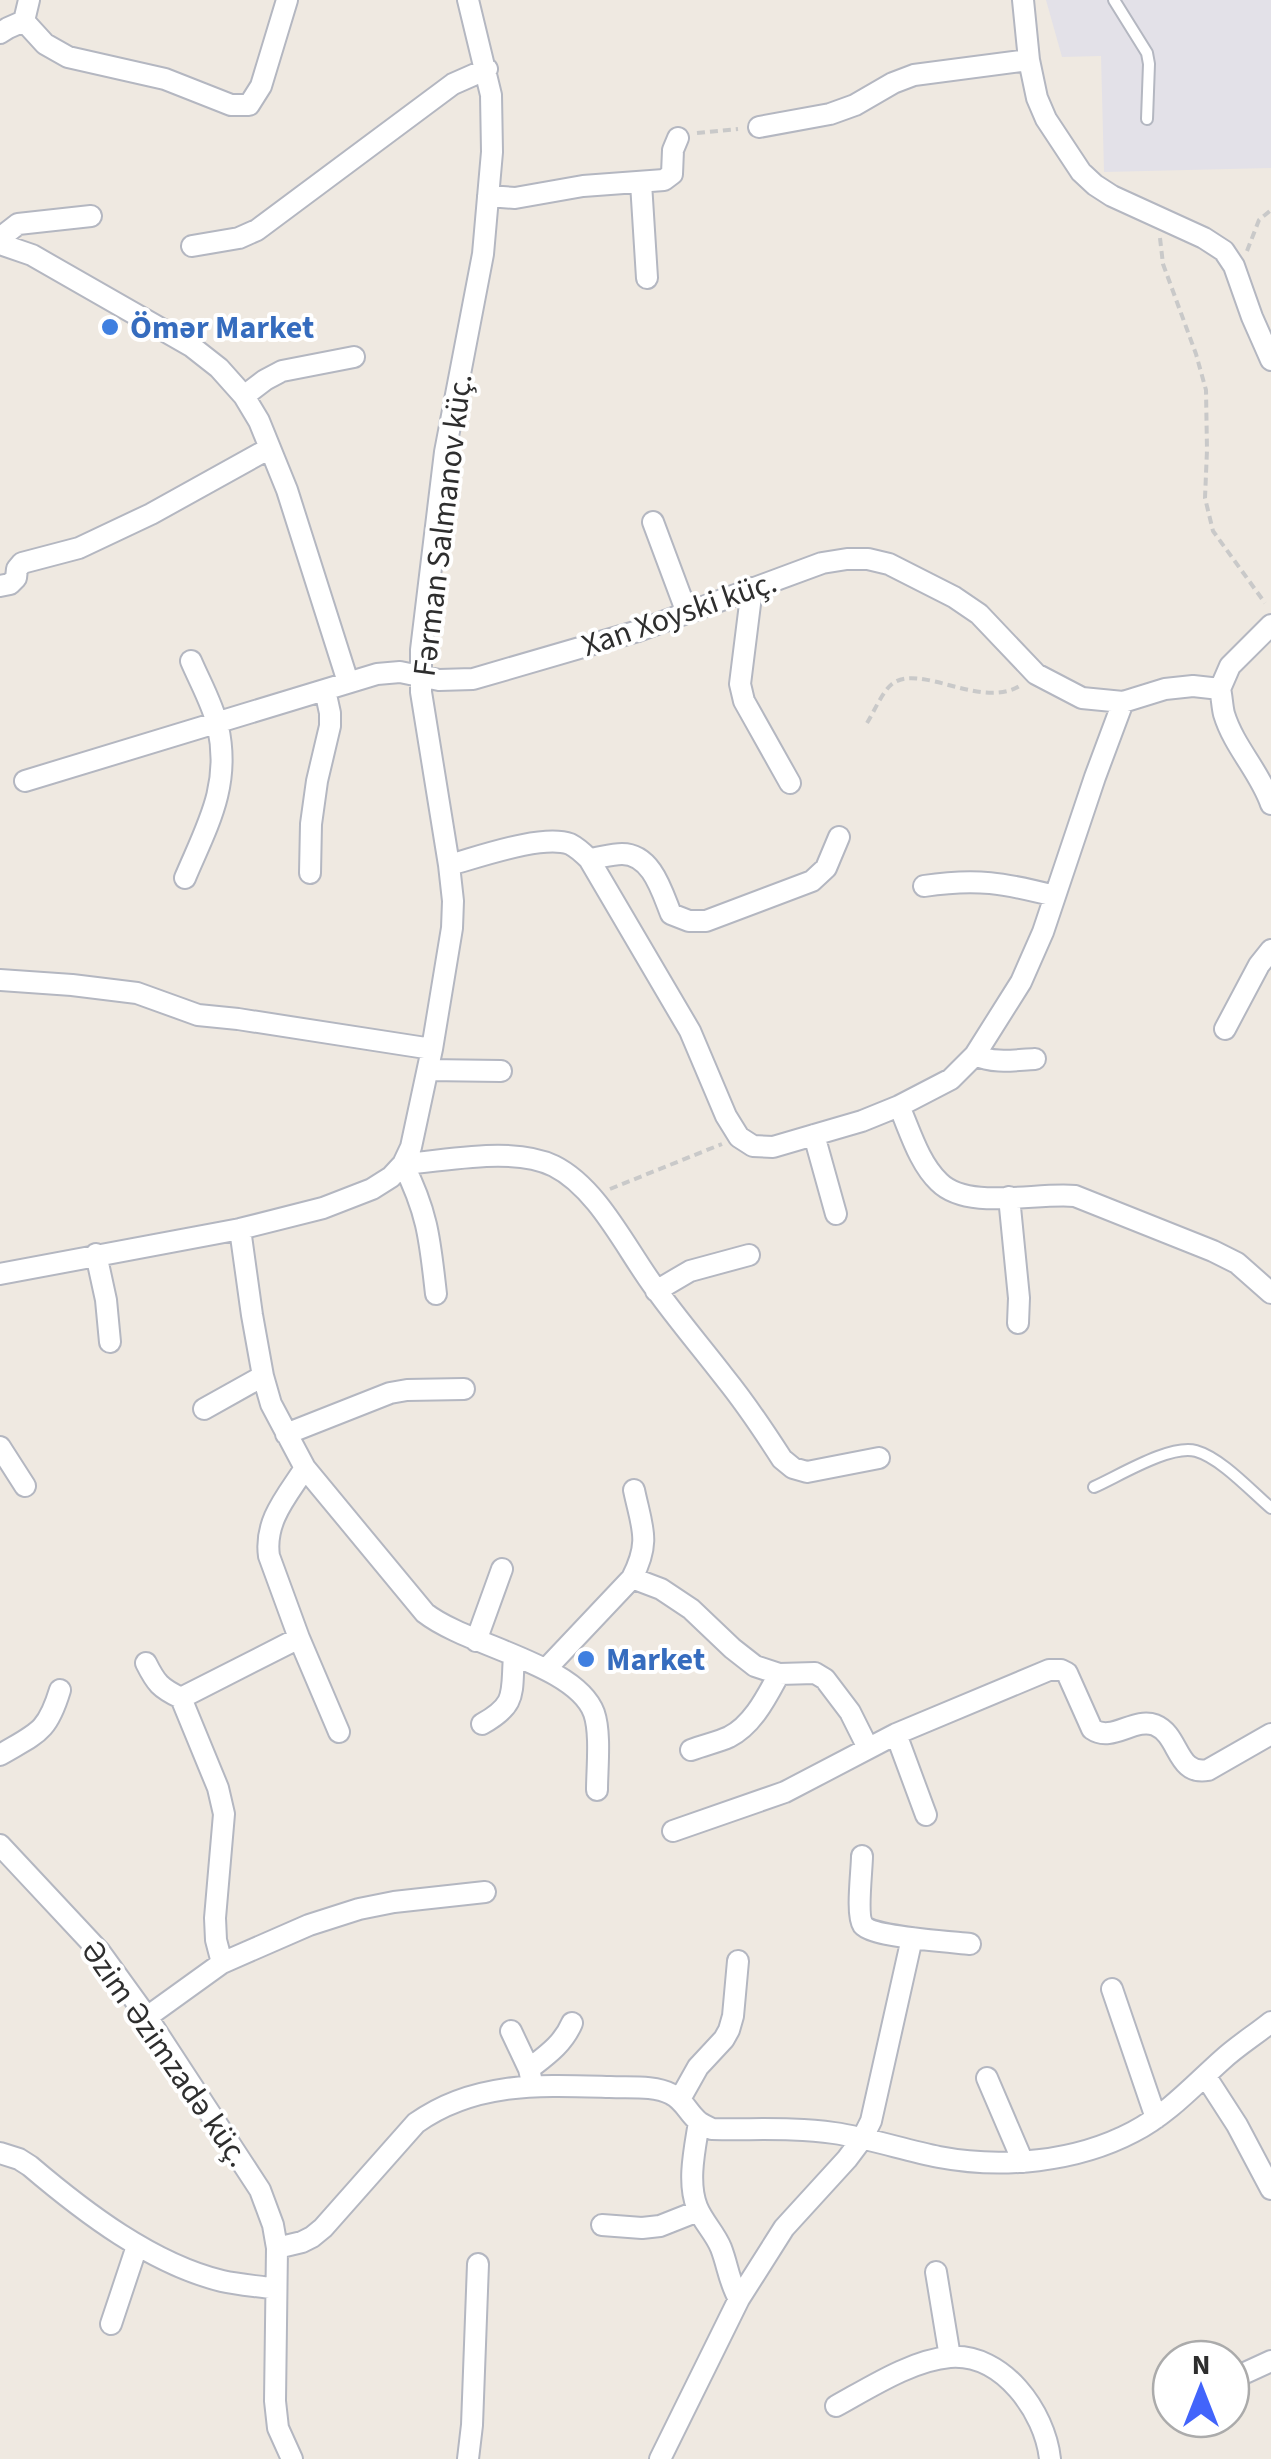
<svg xmlns="http://www.w3.org/2000/svg" width="1271" height="2459" font-family="'Source Sans 3',sans-serif">
<style>
.industrial{fill:#e3e1e8}
.lines{fill:none;stroke-linecap:round;stroke-linejoin:round}
.lane-casing{stroke:#b4b7c1;stroke-width:14}
.street-casing{stroke:#b4b7c1;stroke-width:24}
.path{stroke:#c9c9c9;stroke-width:4;stroke-dasharray:8 5;stroke-linecap:butt}
.lane{stroke:#fff;stroke-width:10}
.street{stroke:#fff;stroke-width:20}
.shop-dot{fill:#3f7fe0;stroke:#fff;stroke-width:4}
.labels{text-anchor:middle;stroke-width:8;stroke-linejoin:round;paint-order:stroke}
.shop-label{font-size:32px;font-weight:bold;fill:#366cbe;stroke:#fff;text-anchor:start}
.street-label{font-size:32px;fill:#2e2e2e;stroke:#fff}
</style>
<rect width="100%" height="100%" fill="#efe9e1"/>
<path class="industrial" d="M1046,0H1271V168L1104,172L1101,56L1062,57Z"/>
<g class="lines">
<defs>
<path id="lane" d="M1114,0L1147,53L1149,64L1147,119
M1094,1487C1119,1476 1170,1444 1196,1451C1221,1458 1251,1491 1271,1508"/>
<path id="street" d="M1023,0L1029,60L1037,98L1046,119L1081,172L1095,185L1112,196L1204,238L1224,251L1234,266L1252,317L1271,360
M24,21L45,44L68,57L165,79L231,105H249L261,86L287,0
M0,33L8,28L24,21L29,0
M759,127L830,114L855,105L893,83L914,75L1029,60
M641,183L647,278
M488,196L515,198L583,186L664,180L672,174L673,150L678,138
M0,238L18,224L91,216
M0,244L32,255L191,346L219,368L244,396L259,421L287,490L348,682
M192,246L239,238L257,230L453,84L487,69
M244,396L265,380L282,371L354,357
M653,522L687,613
M0,586L10,584L16,578L17,569L22,563L79,548L151,514L270,448
M752,588L740,684L744,701L790,783
M1220,689C1222,697 1222,706 1224,714C1234,747 1260,772 1271,804
M1220,689L1230,666L1271,625
M25,781L377,674L400,672L439,680L473,679L638,631L822,563L847,559H868L889,564L954,597L979,614L1036,674L1082,698L1123,702L1165,689L1193,686L1220,689
M589,859C599,858 611,854 622,854C652,854 662,892 671,914L689,921H706L812,881L826,868L839,837
M449,865C479,857 542,834 570,844C578,848 583,853 589,859L690,1031L726,1116L739,1137L753,1146L773,1147L814,1135L862,1121L899,1106L951,1079L975,1055L1021,982L1043,932L1095,777L1123,702
M310,873L311,824L317,781L330,726V713L325,690
M185,878C207,826 231,786 218,727C213,705 200,682 191,661
M924,886C977,878 1004,883 1055,896
M0,980L72,985L137,993L198,1015L238,1019L432,1049
M1225,1029L1259,965L1271,950
M975,1055C995,1064 1014,1060 1035,1059
M428,1070L501,1071
M899,1106C910,1131 919,1163 939,1182C968,1211 1037,1192 1075,1196L1213,1251L1237,1263L1271,1293
M814,1135L836,1214
M1009,1197L1019,1298L1018,1323
M240,1229L252,1315L263,1376L271,1404L305,1468L425,1613C467,1646 576,1664 594,1713C601,1733 597,1769 597,1790
M96,1254L106,1300L110,1342
M0,1274L240,1229L323,1208L372,1189L391,1177L403,1164L411,1147L432,1049L452,928L453,901L449,865L421,692V650L445,452L483,254L492,152L491,95L468,0
M656,1291L690,1271L749,1255
M436,1294C430,1241 428,1213 403,1164C447,1161 513,1146 554,1166C598,1188 626,1249 655,1288C677,1319 702,1348 725,1378C746,1404 764,1431 782,1459L793,1468L807,1472L879,1458
M204,1409L263,1376
M286,1434L390,1393L407,1390L464,1389
M0,1447L25,1486
M632,1578C651,1541 642,1528 634,1490
M299,1638L339,1732
M476,1641L502,1569
M146,1663C156,1683 160,1688 181,1698
M546,1669L632,1578L661,1589L691,1609L732,1648L755,1666L779,1674L815,1673L825,1679L850,1712L868,1748
M482,1724C518,1704 511,1693 514,1656
M896,1734L926,1815
M691,1750C704,1745 718,1742 729,1737C753,1725 767,1696 779,1674
M0,1755C37,1733 47,1733 60,1690
M673,1831L785,1792L896,1734L1049,1670H1061L1067,1673L1092,1729C1112,1743 1134,1717 1155,1725C1180,1735 1176,1776 1208,1770L1271,1734
M0,1845L100,1952L147,2017L260,2190L273,2225L277,2248L275,2401L278,2428L292,2459
M862,1856C862,1870 856,1915 863,1925C872,1937 952,1942 970,1944
M222,1963L216,1940L215,1918L224,1814L218,1788L181,1698L299,1638L269,1556C264,1521 287,1496 305,1468
M1112,1989L1156,2118
M147,2017L222,1963L309,1925L359,1909L394,1902L485,1892
M511,2031L529,2069L531,2078
M529,2069C547,2055 563,2044 572,2023
M1206,2077L1237,2125L1271,2189
M987,2078L1023,2162
M680,2099L698,2067L724,2039L729,2030L733,2016L738,1961
M699,2122C695,2148 687,2182 697,2207C703,2222 715,2233 721,2248C728,2266 729,2282 739,2299
M0,2153L19,2159L30,2166C84,2212 152,2264 222,2281C240,2285 258,2286 276,2289
M602,2225L642,2228L660,2226L698,2211
M277,2248L302,2242L312,2237L323,2228L416,2123C475,2081 542,2085 610,2087C629,2088 654,2085 671,2094C684,2100 688,2113 698,2121C700,2123 710,2128 712,2129C752,2130 794,2127 834,2133C869,2138 904,2150 939,2157C1002,2169 1076,2162 1133,2132C1168,2114 1194,2085 1222,2060C1237,2046 1255,2035 1271,2022
M936,2272L950,2357
M111,2324L137,2246
M1234,2378L1271,2361
M836,2406C869,2388 912,2360 950,2357C1003,2353 1045,2412 1050,2459
M468,2459L472,2425L478,2264
M660,2459L739,2299L784,2228L847,2159L862,2139L871,2121L912,1938"/>
</defs>
<use href="#lane" class="lane-casing"/>
<use href="#street" class="street-casing"/>
<path class="path" d="M697,133L738,129
M1160,238L1163,264L1196,354L1206,390L1207,450L1205,498L1213,531L1265,603
M1247,251L1259,220L1271,210
M867,723C874,712 882,692 892,684C920,662 982,711 1021,685
M610,1189L722,1144"/>
<use href="#lane" class="lane"/>
<use href="#street" class="street"/>
</g>
<g class="shop-dot">
<circle cx="110" cy="327" r="10"/>
<circle cx="586" cy="1659" r="10"/>
</g>
<g class="labels">
<g class="shop-label">
<text x="130" y="338">Ömər Market</text>
<text x="606" y="1670">Market</text>
</g>
<g class="street-label">
<text transform="translate(442 525) rotate(-83)" y="11">Fərman Salmanov küç.</text>
<text transform="translate(679 613) rotate(-19)" y="11">Xan Xoyski küç.</text>
<text transform="translate(166 2053) rotate(55)" y="11">Əzim Əzimzadə küç.</text>
</g>
</g>
<g transform="translate(1201 2389)"><circle r="48" fill="#ffffff" stroke="#ababab" stroke-width="2.5"/>
<path d="M0-8L18 38L0 25L-18 38Z" fill="#4264fb"/>
<text y="-15" font-size="28" font-weight="bold" text-anchor="middle" fill="#2e2e2e">N</text>
</g>
</svg>
